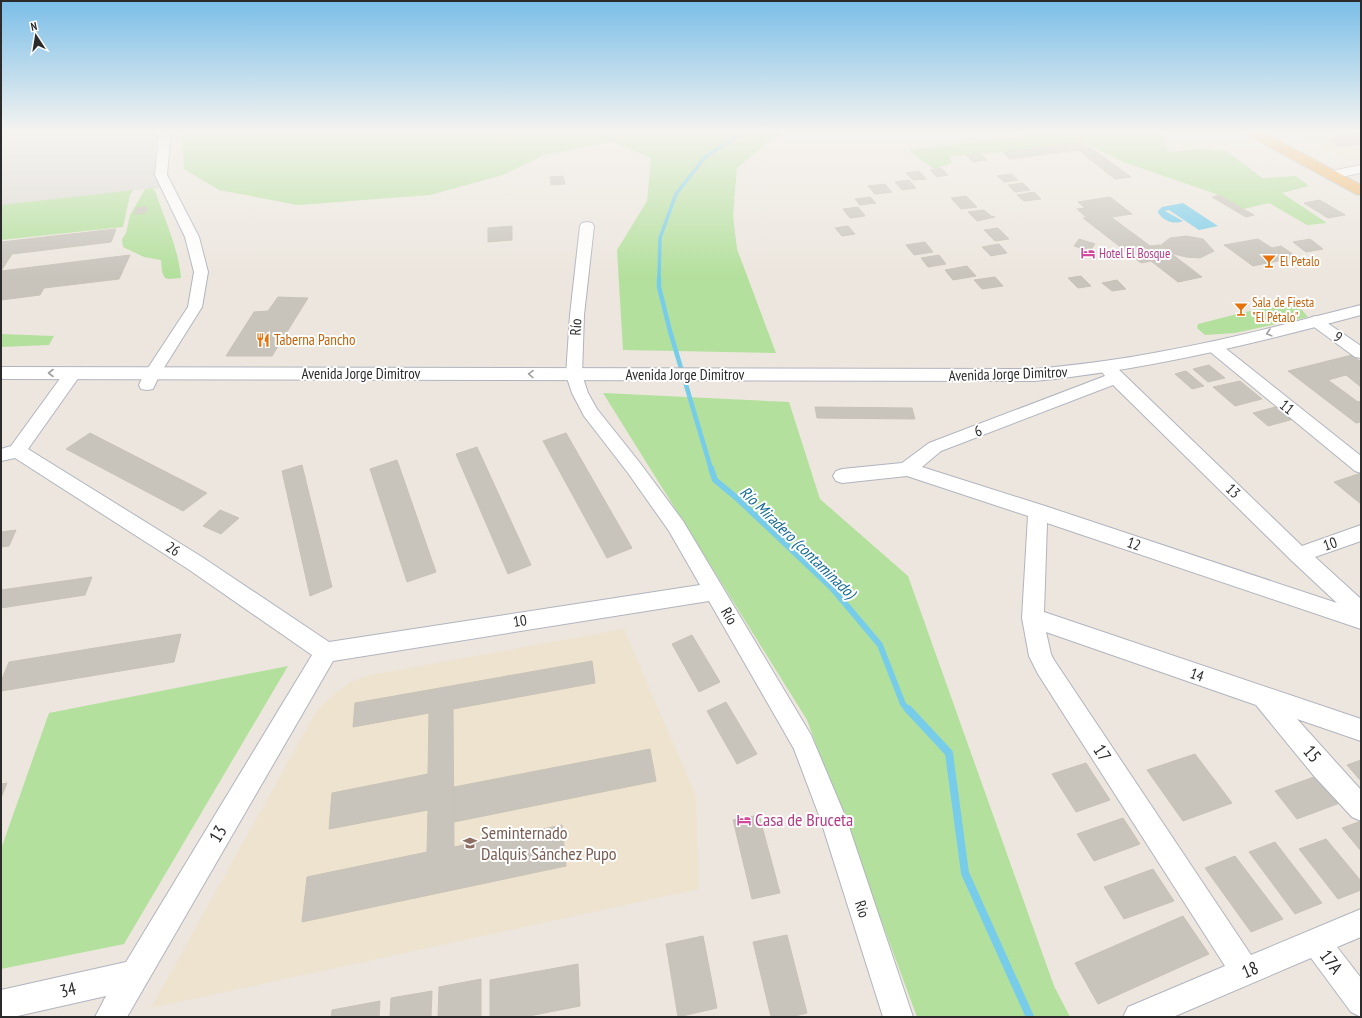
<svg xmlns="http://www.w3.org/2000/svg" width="1362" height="1018" font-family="'PT Sans Narrow',sans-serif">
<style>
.education{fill:#ede3ce}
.green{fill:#b4e09d}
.plaza{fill:#dcd9d4}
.water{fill:#76cce9}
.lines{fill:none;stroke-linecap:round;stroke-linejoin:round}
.stream-far3{stroke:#76cce9;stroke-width:3.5}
.stream-far2{stroke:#76cce9;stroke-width:4.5}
.stream-far1{stroke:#76cce9;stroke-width:6}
.stream{stroke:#76cce9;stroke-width:8}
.building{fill:#c8c4bc;stroke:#c8c2b7}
.minor-casing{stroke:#b1b4be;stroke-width:2}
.tertiary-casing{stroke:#b1b4be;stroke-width:2}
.secondary-casing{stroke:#b1b4be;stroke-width:2}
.trunk-casing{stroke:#c4c4c4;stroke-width:2}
.minor{fill:#fff;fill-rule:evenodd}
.tertiary{fill:#fff;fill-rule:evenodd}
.secondary{fill:#fff;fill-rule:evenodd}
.trunk{fill:#f0b462;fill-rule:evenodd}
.oneway{stroke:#a0a0a0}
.labels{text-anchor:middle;stroke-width:4;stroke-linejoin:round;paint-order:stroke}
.far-hotel-label{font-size:13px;fill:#b23c85;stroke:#fff;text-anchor:start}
.far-food-label{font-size:13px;fill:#c56008;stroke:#fff;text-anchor:start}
.street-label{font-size:15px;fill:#2b2b2b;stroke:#fff}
.food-label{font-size:15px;fill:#c56008;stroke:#fff;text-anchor:start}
.water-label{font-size:16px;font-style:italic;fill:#146b96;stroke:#fff}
.near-street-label{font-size:18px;fill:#2b2b2b;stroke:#fff}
.near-hotel-label{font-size:18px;fill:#b23c85;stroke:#fff;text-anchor:start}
.near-education-label{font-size:18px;fill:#785e54;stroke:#fff;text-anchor:start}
</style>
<rect width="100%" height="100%" fill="#ece6de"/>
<path class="education" d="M1288,132H1361V158L1349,160Z
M624,629L696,796L699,889L151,1008L317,710L331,697L350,682L371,675Z"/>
<path class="green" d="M156,132L153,143L155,166L161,177L162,187L152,189L155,191C164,218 179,250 181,278L168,279L165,278L162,272L161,260L144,257L123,247L122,239L126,233L130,215L145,189L133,190L130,195L123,227L1,240V141Z
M182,132H788L770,141L737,168L733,215L737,249L776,353L623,350L617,250L647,201L651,158L612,142L544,155L503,175L430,195L298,205L219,190L184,169Z
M1055,132H1151L1164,136L1169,152L1200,149L1227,151L1262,178L1296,176L1309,186L1282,193L1327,223L1307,225L1269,203L1243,209L1219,195L1123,162L1083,142L1003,152L950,156L952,163L934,169L908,150Z
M1288,305L1302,310L1308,317L1235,333L1205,335L1197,328L1198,324L1245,312Z
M1,334L54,336L49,345L1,347Z
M603,393L789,402L820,499L908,576L1054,986L1070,1017H917L807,720Z
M288,666L124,944L1,969V849L49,713Z"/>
<path class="plaza" d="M1,132H157L153,143L155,166L161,177L162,187L1,205Z"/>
<path class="water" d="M1183,203L1218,226L1199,230L1169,210L1165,211L1183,221C1175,225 1164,221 1159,214L1158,211L1162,207Z"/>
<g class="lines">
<path class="stream-far3" d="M659,280L660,238L676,194L705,157L743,132"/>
<path class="stream-far2" d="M659,279V287L670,331L711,469"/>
<path class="stream-far1" d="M711,468L715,480L738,499L832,588L880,645L903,704L908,710"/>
<path class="stream" d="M908,709L949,753L965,873L1030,1017"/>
</g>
<path class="building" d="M1361,133V144L1341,147L1326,139Z
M1083,142L1131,177L1115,179L1078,150L1010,159L1003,152Z
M979,153L987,160L973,162L966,155Z
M941,168L948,175L937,177L930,170Z
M919,171L926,179L913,180L906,173Z
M1011,174L1018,180L1004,182L997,176Z
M563,176L565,184L551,185L550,177Z
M909,180L916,188L902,190L895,182Z
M1023,183L1030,190L1015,192L1008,185Z
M885,184L892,192L875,194L868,186Z
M1034,192L1041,199L1024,201L1017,195Z
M1219,195L1243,209L1254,215L1246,217L1212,197Z
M966,196L977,207L961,209L951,198Z
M870,197L876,203L860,205L855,199Z
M1110,197L1132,214L1111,217L1150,246L1160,245L1202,277L1178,282L1151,261L1141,263L1083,218H1087L1077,209L1085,208L1078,202Z
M1320,200L1345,215L1328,218L1304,203Z
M147,207L145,213L135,214L136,208Z
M858,207L865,216L850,218L843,209Z
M984,210L991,216L995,217L977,221L968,212Z
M512,226V240L488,242V228Z
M848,226L855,234L842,236L835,228Z
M998,228L1009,239L995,241L984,230Z
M116,229L111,242L12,254L1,271L130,255L119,279L44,288L40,295L1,300V242Z
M1186,236L1203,239L1214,251L1200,258L1186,257L1174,254L1161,245L1170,238Z
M1079,239L1095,244L1090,251L1074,246Z
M1258,239L1272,248L1281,246L1297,257L1253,266L1224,245Z
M1310,239L1323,249L1306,252L1293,242Z
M925,242L933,252L914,255L906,245Z
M999,244L1007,253L991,256L982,247Z
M939,255L946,264L928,267L921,258Z
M967,266L976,276L953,280L945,270Z
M1081,276L1091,286L1078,288L1068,278Z
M995,277L1003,286L982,289L974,280Z
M1117,280L1126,289L1112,291L1102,283Z
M278,297L308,298L272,356H226L254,312L268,311Z
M1352,355L1361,362V387L1346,375L1328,380L1358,402L1361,401V422L1356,423L1288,371Z
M1209,365L1225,378L1208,382L1193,369Z
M1186,371L1204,386L1192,389L1175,374Z
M1240,381L1262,399L1235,406L1213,387Z
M1279,406L1294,419L1268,426L1253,413Z
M815,407L912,408L915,419L817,418Z
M90,433L207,493L183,511L66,449Z
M566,433L632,548L607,558L543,441Z
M477,447L531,565L508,574L456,454Z
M397,460L436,572L407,582L370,469Z
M302,465L332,587L310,596L282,471Z
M1361,473V504L1334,482Z
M220,510L239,518L221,534L203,526Z
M16,530L9,546L1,547V532Z
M92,577L85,595L1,608V590Z
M181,634L174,662L1,691V681L9,662Z
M692,635L720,682L699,692L672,644Z
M592,661L595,683L453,709L454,847L562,825L566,866L302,922L307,877L427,852L428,810L329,829L332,793L428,774L429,713L353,727L355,703Z
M726,702L757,754L737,764L707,711Z
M650,749L656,781L454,822V787Z
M1195,754L1232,803L1183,821L1147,770Z
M1361,760V781L1347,765Z
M1086,763L1110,800L1076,812L1052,774Z
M1325,773L1348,800L1297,819L1275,791Z
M7,783L1,798V784Z
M759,815L780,893L752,899L733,820Z
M1123,818L1140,844L1094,861L1077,834Z
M1361,821V851L1342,828Z
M1326,839L1361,881V890L1338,899L1299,849Z
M1275,842L1322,903L1295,914L1249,852Z
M1235,856L1283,919L1251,932L1205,868Z
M1153,869L1174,901L1124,919L1104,887Z
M1183,916L1209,954L1098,1004L1075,963Z
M787,935L807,1013L791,1017H771L753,942Z
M703,936L717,1008L678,1017L666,944Z
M578,964L580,1006L524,1017H490V980Z
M481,979V1017H438L439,987Z
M432,991L431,1017H390L391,998Z
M380,1001L379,1017H331L332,1010Z"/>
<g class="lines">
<defs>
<path id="minor" d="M159,132H171L167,175L199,237L208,272L202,307L160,374L153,389L147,390L141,389L139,385L144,374L188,307L194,272L185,237L155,175Z
M587,222L592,223L594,226L584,315L582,375L588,393L597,409L640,463L683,521L811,735L846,818L913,1017H883L820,818L794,749L709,601L333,661L127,1017H95L106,996L13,1017H1V990L126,962L312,655L188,569L15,458L1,461V449L11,446L67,369L73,368L79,369L81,373L79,377L28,449L202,557L329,642L700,585L669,531L628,473L584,416L572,393L566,375L570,315L580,226L582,223Z
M1315,316L1320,318L1361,346V358L1355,357L1310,324L1307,321L1310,318Z
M1214,342L1220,344L1361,456V473L1355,471L1208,350L1206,347L1208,344Z
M1107,363L1113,364L1302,546L1361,525V541L1315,557L1361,599V629L1047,523L1044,612L1361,719V741L1297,719L1361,790V821L1352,817L1314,776L1256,705L1046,632L1051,654L1054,660L1251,955L1361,909V937L1337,947L1361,978V1017L1351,1012L1311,958L1173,1017H1123L1128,1007L1225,966L1038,674L1029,656L1022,618L1028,516L907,476L842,483L836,481L833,476L836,471L842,469L902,463L929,443L1105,376L1099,368L1101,364ZM1113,385L1292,561L1337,603L1045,506L922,467L941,451Z"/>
<path id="tertiary" d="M1361,165V173L1331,179L1326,178L1324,175L1326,172Z"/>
<path id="secondary" d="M1361,305V315C1253,344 1146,370 1035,381L1,379V367L1035,369C1077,365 1118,360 1159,352C1227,340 1294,322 1361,305Z"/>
<path id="trunk" d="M1247,132H1263L1361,185V195L1356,194L1248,135Z"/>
</defs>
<use href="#minor" class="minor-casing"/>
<use href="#tertiary" class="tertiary-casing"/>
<use href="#secondary" class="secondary-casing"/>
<use href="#trunk" class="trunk-casing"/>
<use href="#minor" class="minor"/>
<use href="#tertiary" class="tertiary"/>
<use href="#secondary" class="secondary"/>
<use href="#trunk" class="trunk"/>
</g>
<defs><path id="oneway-chevron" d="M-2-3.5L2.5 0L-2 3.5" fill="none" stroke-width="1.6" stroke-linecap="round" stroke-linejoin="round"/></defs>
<g class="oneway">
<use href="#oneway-chevron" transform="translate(1269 333) rotate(165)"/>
<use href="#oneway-chevron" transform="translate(51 373) rotate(180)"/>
<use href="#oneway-chevron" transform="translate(531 374) rotate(-179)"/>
</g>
<linearGradient id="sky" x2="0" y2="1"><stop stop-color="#7abee8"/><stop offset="0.48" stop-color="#f6f4f0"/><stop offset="1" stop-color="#f6f4f0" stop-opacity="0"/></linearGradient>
<rect width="1362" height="275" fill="url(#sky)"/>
<defs>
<symbol id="hotel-bare" viewBox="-9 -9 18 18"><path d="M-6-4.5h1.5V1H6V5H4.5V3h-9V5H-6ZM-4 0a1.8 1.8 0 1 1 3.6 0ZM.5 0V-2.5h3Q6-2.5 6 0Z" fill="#d1479c" stroke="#fff" stroke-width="2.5" paint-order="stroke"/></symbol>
<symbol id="bar-bare" viewBox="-9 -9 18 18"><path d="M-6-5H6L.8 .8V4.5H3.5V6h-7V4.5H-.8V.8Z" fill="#e8710a" stroke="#fff" stroke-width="2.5" paint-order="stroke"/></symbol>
<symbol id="restaurant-bare" viewBox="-9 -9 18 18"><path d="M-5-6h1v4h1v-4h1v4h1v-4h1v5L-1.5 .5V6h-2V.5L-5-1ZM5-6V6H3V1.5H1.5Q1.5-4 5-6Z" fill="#e8710a" stroke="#fff" stroke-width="2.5" paint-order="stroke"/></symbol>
<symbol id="school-bare" viewBox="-9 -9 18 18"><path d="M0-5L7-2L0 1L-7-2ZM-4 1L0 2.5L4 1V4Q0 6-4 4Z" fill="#8d6e63" stroke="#fff" stroke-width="2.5" paint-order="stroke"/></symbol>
</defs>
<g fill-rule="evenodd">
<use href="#hotel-bare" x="1078" y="243" width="20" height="20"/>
<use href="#bar-bare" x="1259" y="251" width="20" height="20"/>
<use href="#bar-bare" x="1231" y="299" width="20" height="20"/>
<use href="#restaurant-bare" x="253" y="330" width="20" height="20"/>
<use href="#hotel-bare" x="734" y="810" width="20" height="20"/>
<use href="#school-bare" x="460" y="833" width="20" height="20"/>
</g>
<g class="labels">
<g class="far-hotel-label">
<text x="1099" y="258">Hotel El Bosque</text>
</g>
<g class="far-food-label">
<text x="1280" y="266">El Petalo</text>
<text x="1252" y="307">Sala de Fiesta<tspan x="1252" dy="15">"El Pétalo"</tspan></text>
</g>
<g class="street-label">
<text transform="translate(576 327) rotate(-87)" y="5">Río</text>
<text transform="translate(1338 337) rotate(35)" y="5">9</text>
<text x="361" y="379">Avenida Jorge Dimitrov</text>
<text transform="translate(1008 374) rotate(-2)" y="5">Avenida Jorge Dimitrov</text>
<text x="685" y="380">Avenida Jorge Dimitrov</text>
<text transform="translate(1287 407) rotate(39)" y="5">11</text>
<text transform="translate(978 431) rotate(-21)" y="5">6</text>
<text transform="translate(1233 491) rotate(44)" y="5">13</text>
<text transform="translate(1134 544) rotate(19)" y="5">12</text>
<text transform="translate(1330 544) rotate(-19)" y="5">10</text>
<text transform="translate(173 549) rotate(32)" y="5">26</text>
<text transform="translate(729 616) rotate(60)" y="5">Río</text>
<text transform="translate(520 621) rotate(-9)" y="5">10</text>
<text transform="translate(1197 675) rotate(19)" y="5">14</text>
<text transform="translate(862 909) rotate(72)" y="5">Río</text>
</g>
<g class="food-label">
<text x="274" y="345">Taberna Pancho</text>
</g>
<g class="water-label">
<text transform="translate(798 542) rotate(44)" y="6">Río Miradero (contaminado)</text>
</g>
<g class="near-street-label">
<text transform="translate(1102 753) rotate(57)" y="6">17</text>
<text transform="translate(1312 754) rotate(50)" y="6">15</text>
<text transform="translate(218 834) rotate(-59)" y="6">13</text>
<text transform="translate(1331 962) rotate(53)" y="6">17A</text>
<text transform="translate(1250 970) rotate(-23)" y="6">18</text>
<text transform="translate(68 990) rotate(-13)" y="6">34</text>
</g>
<g class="near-hotel-label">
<text x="755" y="826">Casa de Bruceta</text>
</g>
<g class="near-education-label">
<text x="481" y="839">Seminternado<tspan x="481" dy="21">Dalquis Sánchez Pupo</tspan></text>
</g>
</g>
<rect width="1362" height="1018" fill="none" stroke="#2b2b2b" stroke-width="4"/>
<g transform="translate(36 36) rotate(348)" stroke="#ffffff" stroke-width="3" paint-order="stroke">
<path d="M0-3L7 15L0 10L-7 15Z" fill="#2b2b2b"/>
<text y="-6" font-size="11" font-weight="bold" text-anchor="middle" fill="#2b2b2b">N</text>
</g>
</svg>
